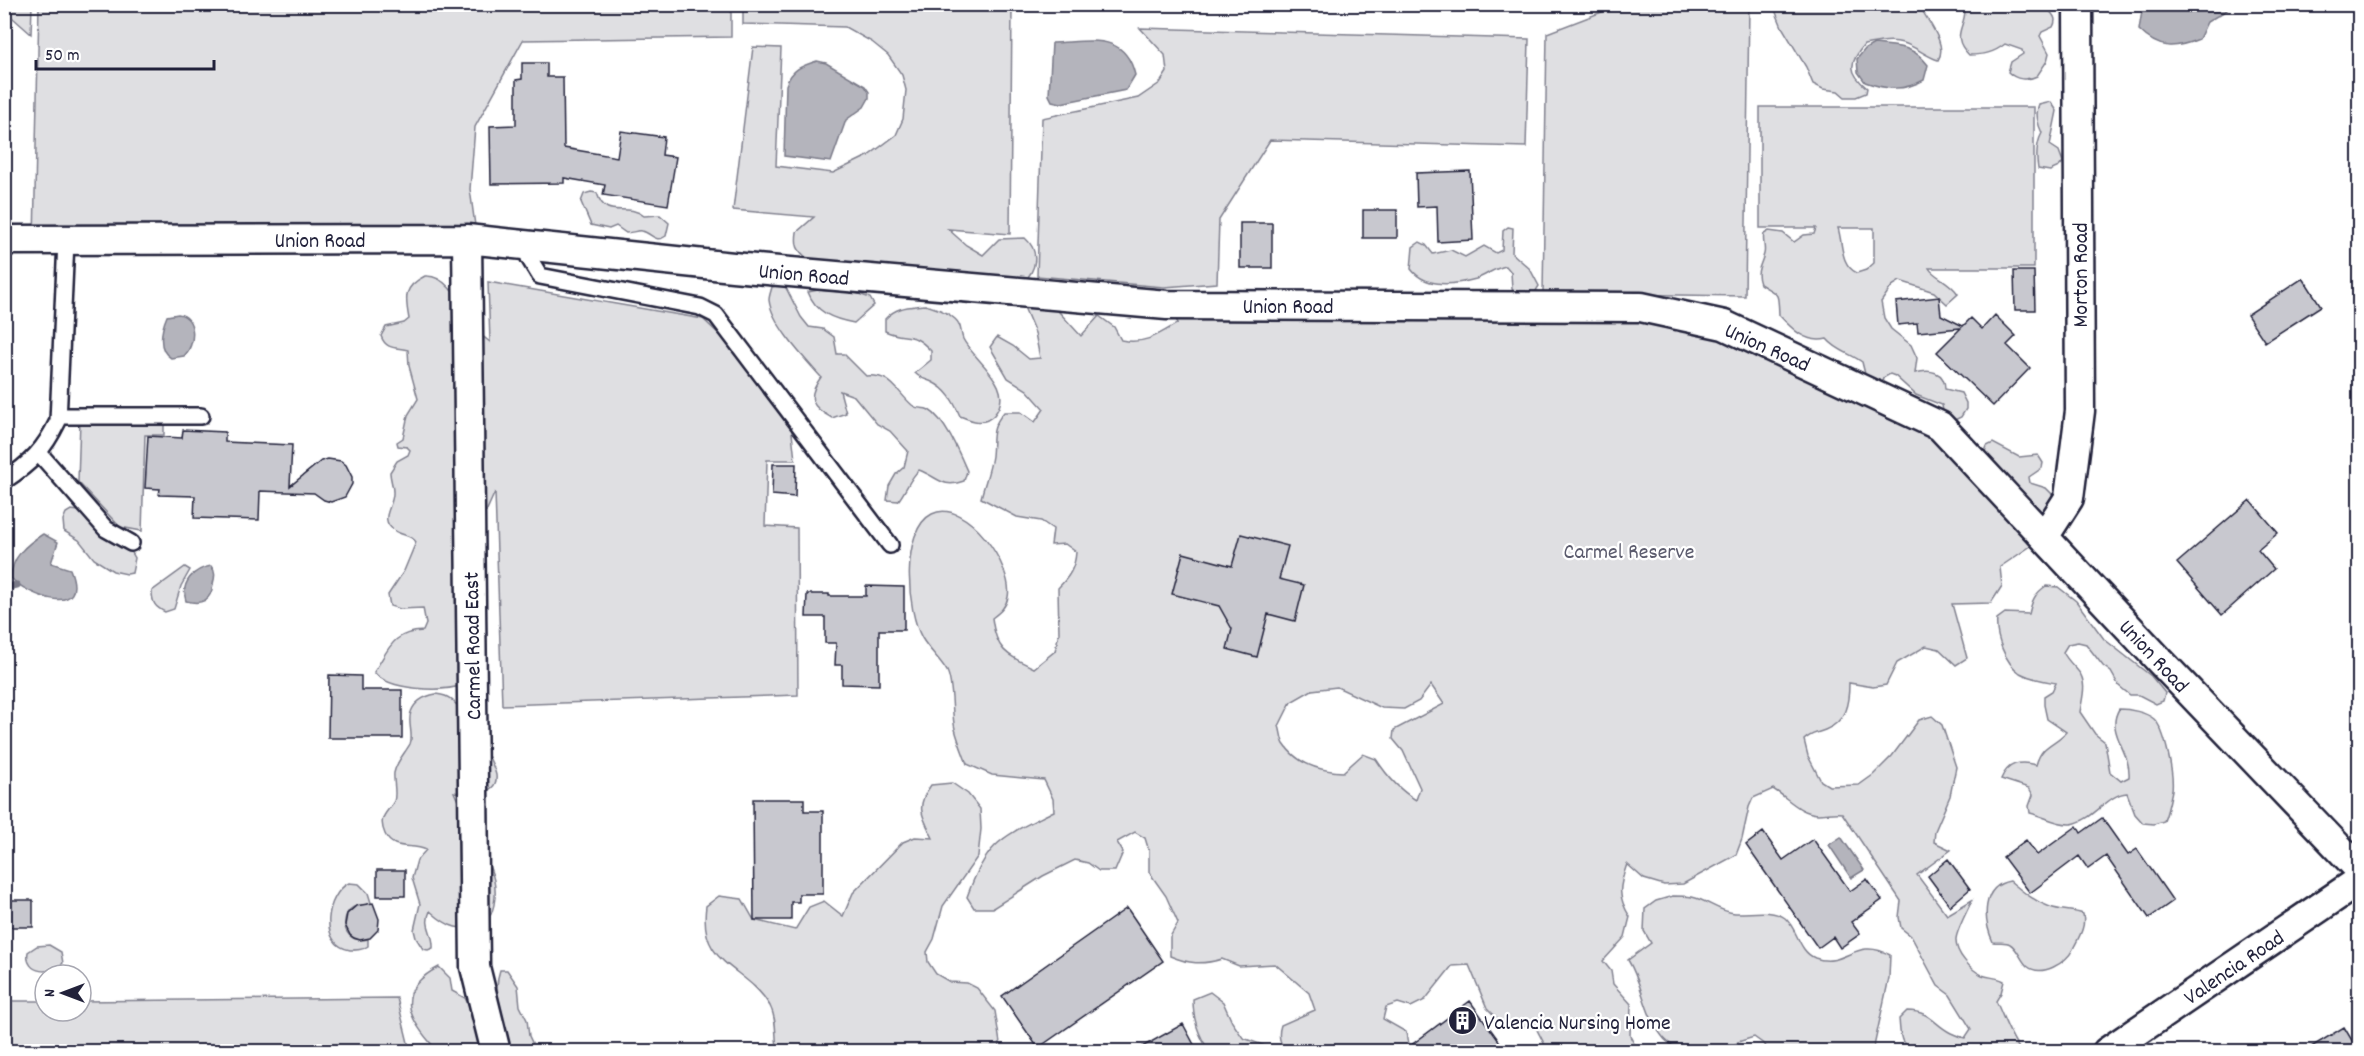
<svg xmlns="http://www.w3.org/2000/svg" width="2364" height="1056" font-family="Dekko,sans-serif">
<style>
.green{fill:#dfdfe2;stroke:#80808e;stroke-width:1.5;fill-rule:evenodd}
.water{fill:#b4b4bc;stroke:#7a7a88;stroke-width:1.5}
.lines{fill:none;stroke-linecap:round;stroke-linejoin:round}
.stream{stroke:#7a7a88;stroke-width:7}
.building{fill:#c8c8cf;stroke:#22223b;stroke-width:1.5}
.service-casing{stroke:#22223b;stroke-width:20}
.minor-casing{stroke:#22223b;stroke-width:33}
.service{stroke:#fff;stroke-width:15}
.minor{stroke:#fff;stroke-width:28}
.labels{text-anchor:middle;stroke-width:4.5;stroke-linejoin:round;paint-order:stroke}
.street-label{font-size:22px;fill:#22223b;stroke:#fff}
.park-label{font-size:22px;fill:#5b5b6d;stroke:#fff}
.poi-label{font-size:22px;fill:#22223b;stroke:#fff;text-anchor:start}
</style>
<rect width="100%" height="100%" fill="#fff"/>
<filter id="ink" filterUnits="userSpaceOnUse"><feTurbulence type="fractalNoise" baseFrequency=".0167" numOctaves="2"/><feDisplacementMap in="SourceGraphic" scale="12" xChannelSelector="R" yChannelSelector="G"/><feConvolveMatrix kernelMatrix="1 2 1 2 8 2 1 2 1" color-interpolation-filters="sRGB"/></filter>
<g filter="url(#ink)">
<path class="green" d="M5,4L32,5L31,34L5,11Z
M39,5H731V37L523,40L475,127L470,189L477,240L34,241Z
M743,5H1012L1010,234L948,229L966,245L983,255L999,239L1025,238C1040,251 1037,271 1022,283L808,259C797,250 795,246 797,232L814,217L733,210L753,47L781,48L776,166L833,173L868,156L896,135L903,119L906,90L902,75L888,55L872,42L845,27L743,24Z
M1620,5H1749L1745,296L1543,293L1547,33Z
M1773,5H2045C2050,14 2059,16 2053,27L2042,32L2040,36L2049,53L2047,61L2037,76C2027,81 2016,80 2008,72L2011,62L2023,54L2022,50L2005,44C1994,53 1983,55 1969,55C1950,36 1965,28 1965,10H1922C1929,23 1948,46 1938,60C1925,56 1915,46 1903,43C1890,39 1876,43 1864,45C1849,63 1848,72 1867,88L1866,93L1856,97H1845L1838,91L1823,89L1813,84L1806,67L1782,27Z
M1140,28L1529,39L1526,147L1270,140L1219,220L1217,283L1164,287L1037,276L1042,118L1138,98L1160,83L1167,72L1165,55Z
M2051,102L2057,111L2050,145L2059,151L2063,162L2059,167L2050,171L2038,169C2036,157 2036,144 2042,133C2038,125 2035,113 2039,105Z
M1760,107H2034V268H1929C1934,277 1950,281 1958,294L1947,304L1934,292L1900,281L1892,286L1881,302L1884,318L1891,329L1911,345L1917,358L1915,373C1930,369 1945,371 1945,389L1961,393L1966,403V409L1961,417L1948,423L1944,418L1942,405L1916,395L1895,376L1890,374L1883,378L1881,388L1866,378L1862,362C1850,353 1837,351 1827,339C1806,344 1792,329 1779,315C1778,290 1779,296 1760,284C1755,270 1761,266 1764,254C1766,248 1762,241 1764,234L1769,231L1783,233L1794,242L1804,235L1814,234L1816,228H1760ZM1838,228H1874V263L1866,270L1857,273C1840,265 1843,244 1838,228Z
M591,192L597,193C606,222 626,201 644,216L660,215L669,223L666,236C655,244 652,233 642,231C638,230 631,233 626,233L616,226L609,229L591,225L581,202L584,194Z
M1508,227L1513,228L1512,253L1530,269L1539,286L1532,297H1519L1512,289L1511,272L1506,266C1494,268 1487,275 1476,279C1454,285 1426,289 1411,269L1413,247L1420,242L1426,245L1433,254L1451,250L1465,257L1484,246L1496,253L1502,250L1503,231Z
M425,276C450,274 463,311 476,329C479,334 485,338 490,342L488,282L703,319L723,338L791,424L795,460H767L765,526L797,528L798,695L502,705L495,492L486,512L478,519L463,685C442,692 389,691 374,672C389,649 392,632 423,631L426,624L423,608L400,609L390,606L388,595L404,571L416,542C412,535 403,536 395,531C377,519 394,507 393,492C393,485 390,479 390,472L397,461L408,455L410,450L407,447L398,446L397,442L403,438L408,415L418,399L409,366L408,350C396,347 386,350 381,336L386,327L404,323L409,319C405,297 403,287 425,276Z
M784,284L801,317L809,327L823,329L834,337L837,354H844L866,376C892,374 895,390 912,405C918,410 923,407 929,410C945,419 960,455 967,471L964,481C942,489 938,477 919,470C910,478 906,491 898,501L887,500L889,486L896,474L904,467L908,451L890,431L877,424L854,396L840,391L846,413L832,418C811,407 806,398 821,377C805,359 772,325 769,300C769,296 771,291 772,287Z
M818,290L856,293L870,298L874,305L854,323C833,319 816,313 808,292Z
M1035,299L1049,301L1081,336L1099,316L1114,327L1121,340C1144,345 1158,335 1178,323L1167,305L1641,307L1724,325L1982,460L1987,446L1993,443L2019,457L2038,455L2043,463L2042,468L2029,477L2030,483L2046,488L2058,500L2044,537L2000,567L2002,586L1991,603L1952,604L1967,658L1956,665L1939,649L1926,646L1897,663L1886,685L1873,687L1849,683C1849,703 1846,722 1825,730C1815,734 1811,733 1804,740L1808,756L1821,781L1829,786L1859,785L1873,775L1892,756L1919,720L1932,716L1942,725L1956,767L1950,796L1935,831L1934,842L1951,850L1917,875L1947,915L1972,900C1968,910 1957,929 1956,939C1955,953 1971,970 1982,975C1990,978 1997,977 2004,981L2001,993L1996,1001C2004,1018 2010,1037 2021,1051L1918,1052C1898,1044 1901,1038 1899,1019L1907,1011C1931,1011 1933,1024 1951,1033C1955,1035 1961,1037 1965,1038L1971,1029L1950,995L1938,986L1911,936L1901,928L1899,917L1901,901L1842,813C1833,812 1827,814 1818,814C1799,813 1788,798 1773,789L1753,798L1749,807L1742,839L1736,855L1683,884L1664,885L1644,879L1627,864C1619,887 1617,896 1630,917L1625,937L1603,961L1611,971L1613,984L1631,1004L1630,1036L1638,1051H1548L1536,1028L1501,1022L1487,1008L1469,965L1452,966L1425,1000L1411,1007L1398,1003L1386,1007L1383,1019L1406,1032L1409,1051H1287C1279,1045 1278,1034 1281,1025L1315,1010L1309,993L1275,964L1239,966L1222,959C1202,965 1189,964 1170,956V937L1178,923L1166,896L1149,872V851L1145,838L1135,832L1117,842L1123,852L1115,871H1099L1088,863L1075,860L1043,876L993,908H974L967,897C987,840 1003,837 1054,811L1053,799L1044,780L992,775L967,764C963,753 958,741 955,729C951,713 954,685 947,671C940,659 929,650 922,638C907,612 900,530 932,514C966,497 1014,567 1008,597C1006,607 1000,612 992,618C996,650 1006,655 1034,668L1055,651L1059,633L1058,588C1069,577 1075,568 1076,552L1065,544L1051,545L1053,529L1041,521L1017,517L981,498C984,485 990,470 992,456C994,436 990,429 1004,412H1021L1035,422L1044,409L1027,390L1008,378L990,347L997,337L1013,346L1029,359L1040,358L1035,333L1024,307ZM1431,685L1444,704L1394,730L1393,739L1403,751L1420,788L1416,800C1399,790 1387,776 1376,759L1363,754L1343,772C1321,771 1297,764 1284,744C1281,739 1281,731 1279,726L1291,702L1312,690L1337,687L1382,708L1404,709L1419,701Z
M925,305C936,308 946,311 955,319C962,325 960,331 963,339C973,360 1018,387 994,415C984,426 972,421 960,416C954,402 947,389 932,382C925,379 921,379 915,373L931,360V351C911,329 907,341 885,331V319C897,306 909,307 925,305Z
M80,420L164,422V435H145L142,531L120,527L78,482Z
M71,510L79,511L86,515L121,545L131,551L135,558L132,573L127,574L113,571L94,559L79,540L64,531L63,520L66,513Z
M185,567L190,570L181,586L174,609L165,612C155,607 152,603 152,591Z
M2046,586L2058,587L2076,601L2104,639L2151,676L2165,693L2163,701L2156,704L2139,695H2130L2119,686L2111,672L2103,666L2086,644L2078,642L2068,644L2063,652C2067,660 2072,664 2078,671C2088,682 2082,699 2080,712L2095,734L2105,742L2110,772L2121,781L2129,777C2131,750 2105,733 2119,709C2129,709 2146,712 2154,719C2165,729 2174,774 2172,790C2170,800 2168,811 2164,821L2154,824L2143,823L2135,814L2127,793C2107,794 2094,821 2071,824C2057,825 2043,816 2030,813L2029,806L2033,795L2029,788L2001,779C2008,762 2020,761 2036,765C2042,744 2053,746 2066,732L2047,719L2044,705V696L2052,691L2056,683C2045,681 2031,679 2020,673C2005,663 1995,636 1997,619L2005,613L2029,614C2032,601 2034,594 2046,586Z
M436,694C443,695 448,696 453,701C462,710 468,722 475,733C482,745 493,761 496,775C499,796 466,795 454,792C463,812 469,834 480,852C483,858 487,862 490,868C498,886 497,909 485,925C458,930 451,930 430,911C423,927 434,932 433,948L428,950L423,949L416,938L414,930L420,904L412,878L417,860L426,850C412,843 393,852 385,834C377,816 388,813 394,801C397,794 393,780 394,773C396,762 405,753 410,744C414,736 407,722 411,712C415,701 425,696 436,694Z
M952,783L968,794L980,809L981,829L978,856L943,906L934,939L927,952L928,962L936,974L950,982L967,983L977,988L995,1011L1000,1043L999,1051H778C774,1037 778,1021 770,1006C746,965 698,967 706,906L719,896L742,899L754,920L795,930L809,907L824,901L843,916L853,893L903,842L915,837L933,838C922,816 915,807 931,785Z
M2010,881C2023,892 2034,901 2050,907C2061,911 2073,910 2083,914C2086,927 2079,937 2073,949C2067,963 2041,978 2027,966C2020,959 2018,949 2010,944C2006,941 1999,943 1993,942C1983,920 1981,886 2010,881Z
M349,883L359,884L368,893L373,909C340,891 333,947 368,939V946C363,950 357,950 350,950C318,945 326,894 349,883Z
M1673,896C1679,896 1686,896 1692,897C1707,900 1719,912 1735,913C1750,914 1771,908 1785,918C1798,929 1798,951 1815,958C1845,969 1855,936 1890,955L1889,978L1873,1051H1768L1765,1045L1754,1037L1738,1042L1730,1051H1680C1674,1047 1666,1042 1662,1036C1644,1014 1643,984 1628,960L1651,943L1644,931L1645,909L1656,901Z
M49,945L61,952L63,963C54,975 24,975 28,952L37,946Z
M439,967L450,978L452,991L465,998L475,1018L486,1051H434L435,1048C407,1018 394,990 439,967Z
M500,970H507L518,986L520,1006L527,1020L529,1036L536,1051H505C503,1042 505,1032 504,1023C501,1003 493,990 500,970Z
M1210,992L1223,1002L1232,1022L1243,1038L1271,1048L1272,1051H1209C1198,1034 1193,1020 1193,999Z
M397,998L410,1051H5V1001H45V1011H81V1001Z"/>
<path class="water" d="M2148,5V4L2229,5L2227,10L2207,22L2199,39C2175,49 2159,50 2139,30L2142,11Z
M1052,43C1089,42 1125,31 1135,75L1126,90L1061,103L1052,101L1049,95Z
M1874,44C1897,47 1912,44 1928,65L1924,80C1904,91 1887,90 1865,82L1858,72L1857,59L1865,49Z
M817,61L826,63L865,86L869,92V98L864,107L846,120L831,162L784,156L786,85C792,69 801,66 817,61Z
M178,314C197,316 196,345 184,356L171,358C157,350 161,330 167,316Z
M43,534L58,542L51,563L70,569C90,619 29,597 11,578C11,557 27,544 43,534Z
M211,566C216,572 215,577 213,584C211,601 202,605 186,601C180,582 194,569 211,566Z
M1841,837L1864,870L1851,878L1829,845Z"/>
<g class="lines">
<path class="stream" d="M4,588L17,585"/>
</g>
<path class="building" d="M522,63H547V77H563L564,148L617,157L621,131L664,137L662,155L676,157L668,205L603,195L605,185L564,178V183L491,184L490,126L516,125V80L522,79Z
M1470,171L1473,240L1438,242L1437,206L1417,207L1416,173Z
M1363,210H1397V238H1363Z
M1240,223H1272V268H1240Z
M2014,271H2034L2035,310H2015Z
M2303,278L2321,306L2265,342L2247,315Z
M1939,297L1941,315L1963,326L1971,318L1982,329L1995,315L2016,336L2007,345L2030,368L1993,406L1937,352L1961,328L1918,332L1917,323L1898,325L1896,302Z
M183,430L225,432V442L292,445L290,486L321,461L328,459L341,461L346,465L352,477V484L345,497L331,502L324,500L314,493L260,491L259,520L194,518L195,496L159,495L160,489L145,488L148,436L182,438Z
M773,464H796L795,497L772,495Z
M2250,500L2278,533L2258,550L2274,569L2222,615L2177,563Z
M1241,534L1288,546L1279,579L1304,585L1295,621L1268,614L1257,657L1227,649L1232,629L1219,606L1172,594L1183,553L1232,566Z
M866,586L904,587V630H879V685L842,684V665H835L836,643H825V617H806L807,594H829V596H866Z
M329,675L361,676V690H402V738H328Z
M753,799H804V811H823V894H799V902H791V920H754Z
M2102,818L2128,855L2137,849L2173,901L2149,918L2106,856L2088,869L2079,856L2030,893L2003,857L2026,840L2037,855L2077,826L2081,833Z
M1763,832L1783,860L1813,839L1850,891L1867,879L1882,900L1851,922L1860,934L1840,948L1833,937L1818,948L1746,845Z
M1948,859L1970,889L1950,906L1928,876Z
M377,870H405V896H377Z
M4,900H33V927H4Z
M373,903L379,919L378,930L370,938L360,940L354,938L350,935L345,925L347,914L356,906Z
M1127,908L1163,961L1038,1048L1002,996Z
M1470,1001L1507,1052H1402Z
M1183,1024L1198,1052H1133Z
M2344,1027L2359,1052H2303Z"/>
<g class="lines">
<defs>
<path id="service" d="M527,245L529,258L540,276L700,307L716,315L890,545
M59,416H201
M39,453L106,529L131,543
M4,481C31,463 44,450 58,421L66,241"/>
<path id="minor" d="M467,239L475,967L496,1052
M4,240L467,239L733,267L1167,305L1641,307L1724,325L1940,426L2161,662L2360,870
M2044,537L2069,498L2080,411L2078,4
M2107,1052L2360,880"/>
</defs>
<use href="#service" class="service-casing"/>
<use href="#minor" class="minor-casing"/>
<use href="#service" class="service"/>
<use href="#minor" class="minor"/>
</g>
</g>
<defs>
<symbol id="building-disc" viewBox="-11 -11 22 22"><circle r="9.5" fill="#22223b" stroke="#fff"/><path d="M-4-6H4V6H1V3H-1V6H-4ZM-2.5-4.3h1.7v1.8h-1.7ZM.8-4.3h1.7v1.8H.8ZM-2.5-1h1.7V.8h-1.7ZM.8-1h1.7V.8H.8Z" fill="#fff"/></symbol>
</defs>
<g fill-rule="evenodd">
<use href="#building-disc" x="1446" y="1004" width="33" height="33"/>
</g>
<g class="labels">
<g class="street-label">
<text x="320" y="247">Union Road</text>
<text transform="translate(804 273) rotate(5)" y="8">Union Road</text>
<text transform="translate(2079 275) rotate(-90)" y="8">Morton Road</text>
<text x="1288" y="313">Union Road</text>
<text transform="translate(1768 346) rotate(24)" y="8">Union Road</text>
<text transform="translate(471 646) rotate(-91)" y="8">Carmel Road East</text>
<text transform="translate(2155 655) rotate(47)" y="8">Union Road</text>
<text transform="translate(2233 966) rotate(-34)" y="8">Valencia Road</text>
</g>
<g class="park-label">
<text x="1629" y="558">Carmel Reserve</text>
</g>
<g class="poi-label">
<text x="1484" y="1029">Valencia Nursing Home</text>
</g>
</g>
<rect width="2364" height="1056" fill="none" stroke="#fff" stroke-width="24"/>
<rect x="12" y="12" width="2340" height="1032" fill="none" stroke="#22223b" stroke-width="2" filter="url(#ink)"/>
<g transform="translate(63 993) rotate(270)"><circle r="28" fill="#ffffff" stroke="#a7a7b1" stroke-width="1.5"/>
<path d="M0-4.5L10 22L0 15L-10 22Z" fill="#22223b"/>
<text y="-9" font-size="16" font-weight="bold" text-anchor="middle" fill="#22223b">N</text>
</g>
<path d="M36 60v9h178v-9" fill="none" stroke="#22223b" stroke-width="3"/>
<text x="45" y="60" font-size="18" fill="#22223b" stroke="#ffffff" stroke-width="4.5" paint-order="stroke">50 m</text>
</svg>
